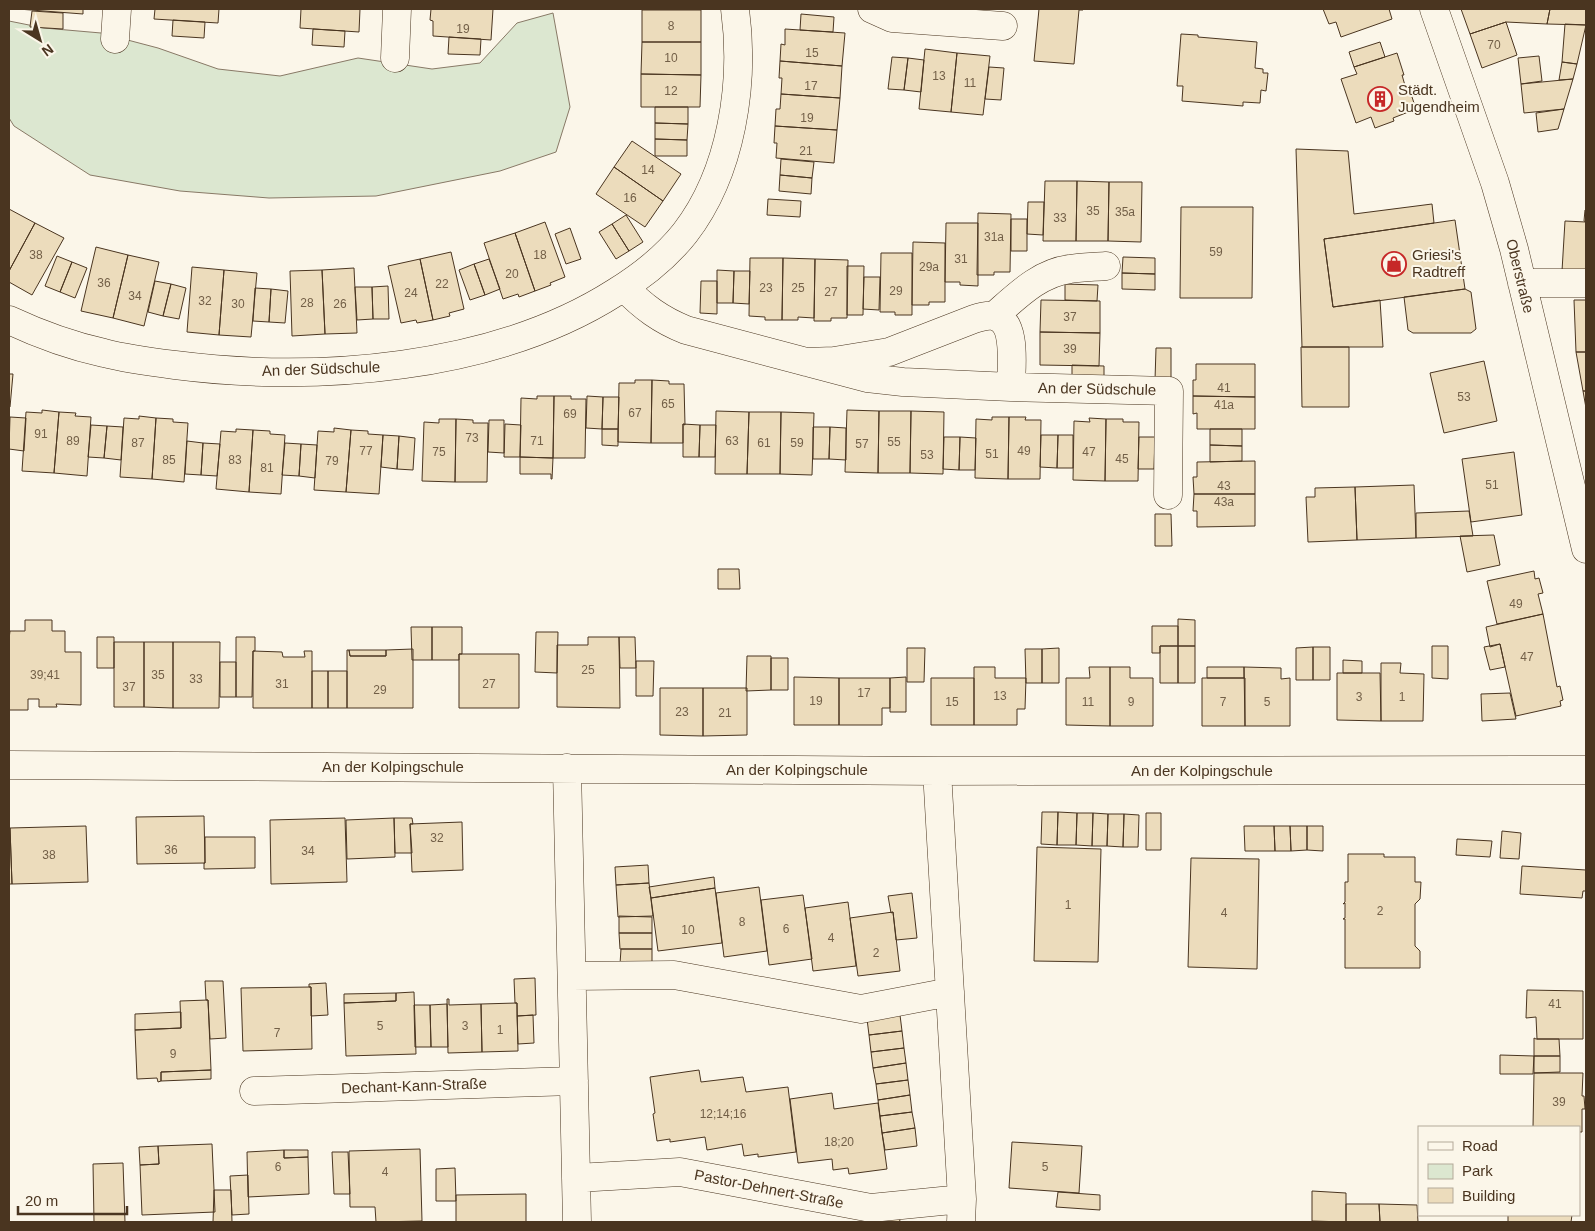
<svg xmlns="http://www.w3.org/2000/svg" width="1595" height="1231" font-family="Helvetica,sans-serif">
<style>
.green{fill:#dce7d0;stroke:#887966}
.building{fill:#ecdcbc;stroke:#4a3520}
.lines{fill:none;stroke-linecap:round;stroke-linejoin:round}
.minor-casing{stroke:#4a3520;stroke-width:29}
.minor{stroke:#fbf6e9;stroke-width:28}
.labels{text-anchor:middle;stroke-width:4;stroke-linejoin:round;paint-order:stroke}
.number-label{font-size:12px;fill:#725f47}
.poi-label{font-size:15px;fill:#4a3520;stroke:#fbf6e9;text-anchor:start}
.street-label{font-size:15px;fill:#4a3520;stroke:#fbf6e9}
</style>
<rect width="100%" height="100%" fill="#fbf6e9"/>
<path class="green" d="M553,13L570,107L556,152L500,171L376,196L269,198L180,191L90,175L14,126L9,118V21L44,28L101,33L158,48L218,69L280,76L358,58L432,69L480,63L517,23Z"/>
<path class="building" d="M18,9H83V14Z
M155,9H219L218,23L154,19Z
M301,9H360L359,32L300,28Z
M431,9H493L491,40L433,36V21L430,20Z
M1039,9H1083V10H1079L1074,64L1034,61Z
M1323,9H1389L1392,19L1341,37L1336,22L1329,24Z
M1461,9H1550L1547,24L1506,22L1470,34Z
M1550,9H1586V25L1547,24Z
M642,10H701V42H642Z
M32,11L63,13V29L30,27Z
M801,14L834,17L833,32L800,30Z
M173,20L205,22L204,38L172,36Z
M1506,22L1517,55L1482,68L1470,34Z
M1565,24L1586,25L1577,64L1562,62Z
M313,29L345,31L344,47L312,45Z
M785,29L845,33L842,66L780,61L781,44L785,45Z
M1181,34L1198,35V37L1257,42L1255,68L1263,69V73H1268L1266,91L1261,90L1260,103L1243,102V106L1182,101L1183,86H1177Z
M449,37L481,39L480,55L448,54Z
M642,42H701V75L641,74Z
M1380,42L1385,57L1354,67L1349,52Z
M925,49L957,53L951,112L919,109Z
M957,53L990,56L983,115L951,112Z
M1397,53L1404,75H1402L1406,89L1409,88L1416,109L1393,118L1394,121L1375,128L1371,117L1356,123L1341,79L1357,74L1354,67Z
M1539,56L1542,81L1521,84L1518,58Z
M892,57L908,58L904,90L888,89Z
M908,58L924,60L921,92L904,90Z
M780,61L842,66L840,98L781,94L782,78H779Z
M1562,62L1577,64L1573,79L1559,80Z
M989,67L1004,68L1001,100L985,99Z
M641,74L701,75L700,107H641Z
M1573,79L1564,109L1524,113L1521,84Z
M781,94L840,98L837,130L775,126L776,109H780Z
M655,107H688V124L655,123Z
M1564,109L1558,129L1538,132L1536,113Z
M655,123L688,124L687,140L655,139Z
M775,126L837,130L834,163L776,158L777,143H774Z
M655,139L687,140V156H655Z
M632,141L681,174L663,201L614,167Z
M1296,149L1348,151L1354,214L1432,204L1434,223L1324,239L1333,307L1380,300L1383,347H1302Z
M781,159L814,162L812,178L780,175Z
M614,167L663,201L645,227L596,194Z
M780,175L812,178L811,194L779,191Z
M1045,181H1077L1076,241H1043Z
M1077,181L1109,182L1108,241H1076Z
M1109,182H1142L1141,242L1108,241Z
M768,199L801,201L800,217L767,215Z
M1028,202H1044L1043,235L1027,234Z
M1181,207H1253L1252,298H1180Z
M9,209L35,223L9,271Z
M1585,210H1586V222L1584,221Z
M978,213L1011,214L1010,272H994V275H977Z
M626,215L643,242L629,251L612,224Z
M1011,219H1027V251H1011Z
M1455,220L1465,289L1333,307L1324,239Z
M1565,221L1586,222V272L1562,271Z
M545,222L565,277L550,283L551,285L535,291L515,233Z
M35,223L64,238L32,295L9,282V271Z
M946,223H978V286L960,285V282H945Z
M612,224L629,251L616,259L599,232Z
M570,228L581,259L566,264L555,234Z
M515,233L535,291L519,297L518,294L503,299L484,243Z
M913,242L945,243V302H929V305H912Z
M96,247L128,255L113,318L81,311Z
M451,252L464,309L449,313L450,316L433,320L420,259Z
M881,253H912V315H895V312H880Z
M128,255L159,262L144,326L113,318Z
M57,256L72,262L60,292L45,286Z
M1123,257L1155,258V274L1122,273Z
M750,258H783L782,320H765V317L749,316Z
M783,258L815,259L814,318L798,317V320H782Z
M420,259L433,320L417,323L416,320L401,323L388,266Z
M489,259L500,289L485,295L474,264Z
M815,259L848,260L847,318H831V321H814Z
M72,262L87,268L75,298L60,292Z
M474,264L485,295L470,300L459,270Z
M847,266H864L863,315H847Z
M192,267L224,270L219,335L187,332Z
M354,268L357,333L325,334L322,270Z
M224,270L257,273L251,337L219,335Z
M322,270L325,334L292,336L290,271Z
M717,270L734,271L733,303H717Z
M734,271H750L749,304L733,303Z
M1122,273L1155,274V290L1122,289Z
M864,277H880L879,310L863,309Z
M155,281L171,284L163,316L148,312Z
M701,281H717V314L700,313Z
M171,284L186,288L179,319L163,316Z
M1065,284L1098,285L1097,301L1065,300Z
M388,286L389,319H373L372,287Z
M355,287H372L373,319L357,320Z
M255,288L271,289L269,322L253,321Z
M271,289L288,291L285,323L269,322Z
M1465,289L1471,292L1476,329L1471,333H1413L1408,330L1404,297Z
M1041,300L1100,301V333L1040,332Z
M1574,300H1586V352H1576Z
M1040,332L1100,333L1099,366L1040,365Z
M1301,347H1349V407H1302Z
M1156,348H1171V380H1155Z
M1576,352H1586V391H1583Z
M1484,361L1497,421L1444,433L1430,373Z
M1196,364H1255V397L1193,396V380H1196Z
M1072,365L1104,366V382H1072Z
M9,374H13L10,407H9Z
M635,380H652L651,443L618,442L619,383H635Z
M652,380L669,381V384H684L685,425L683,424V443H651Z
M1583,391H1586V408Z
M537,396H554L553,458L520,457L521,398L537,399Z
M554,396H571V399H586L585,458H553Z
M587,396L603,397L602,429L586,428Z
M1193,396L1255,397V429H1197V413L1193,414Z
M603,397H619L618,429H602Z
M42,410L59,412L54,473L22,471L26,412L42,413Z
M847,410L879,411L878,473L845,472Z
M716,411L749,412L747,474H715Z
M879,411H911L910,473H878Z
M911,411L944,412L943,474L910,473Z
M59,412L76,413L75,416L91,417L87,476L54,473Z
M749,412H781L780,474H747Z
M781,412L814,413L812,475L780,474Z
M139,416L156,418L152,479L120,477L124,418L139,419Z
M10,417L26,418L24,451L9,449Z
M992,417H1009L1008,479L975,478L976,419L992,420Z
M1009,417H1026L1025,420H1041L1040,479H1008Z
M156,418L173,419V422L188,423L184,482L152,479Z
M1089,418L1106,419L1105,481L1073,480L1074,421L1090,422Z
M439,419H456L455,482L422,481L424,422L439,423Z
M456,419L473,420V423H488L487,482H455Z
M1106,419H1123V422H1139L1138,481H1105Z
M489,420H504V453L488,452Z
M505,424L521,425L520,457H504Z
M683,424L700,425L699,457H683Z
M91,425L107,426L104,458L88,457Z
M700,425H716L715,457H699Z
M107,426L123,427L121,460L104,458Z
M813,427H830L829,459H813Z
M830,427L846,428V460L829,459Z
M334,428L351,430L346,492L314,490L318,431L334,432Z
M236,429L253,430L249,492L216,489L221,431L236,432Z
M602,429H618V446L602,445Z
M1210,429H1242V446L1210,445Z
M253,430L270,431V434L285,435L281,494L249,492Z
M351,430L368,431V434L383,435L379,494L346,492Z
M383,435L399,436L397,469L381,467Z
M1041,435H1058L1057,468L1040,467Z
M1058,435H1073V468H1057Z
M399,436L415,438L413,470L397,469Z
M944,437H960L959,470L943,469Z
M960,437L976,438L975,470H959Z
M1139,437H1155L1154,469H1138Z
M187,441L203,443L201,475L185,474Z
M203,443L220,444L217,476L201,475Z
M285,443L301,444L299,476L282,475Z
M301,444L317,445L315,478L299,476Z
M1210,445L1242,446V461L1210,462Z
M1514,452L1522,515L1471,522L1462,459Z
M520,457L553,458L552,479H551V474H520Z
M1255,461V494H1194L1193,477H1197V462Z
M1414,485L1416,538L1357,540L1355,487Z
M1355,487L1357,540L1308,542L1306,497H1315V488Z
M1194,494H1255V526L1197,527V511H1193Z
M1469,511L1473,536L1416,538V513Z
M1155,514H1171L1172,546H1155Z
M1494,535L1500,565L1467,572L1460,536Z
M718,569H739L740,589H718Z
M1534,571L1535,579L1539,578L1543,593L1538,594L1543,614L1497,624L1487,581Z
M1543,614L1557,687L1560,686L1563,700L1560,701L1561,706L1516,716L1500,644L1490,647L1486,627Z
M1178,619L1195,620V646H1178Z
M25,620H52V631H65V652H81V705L56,704L57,707H39V699H28V710H9V639L10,631H25Z
M1152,626H1178V646H1160V653H1152Z
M411,627H432V660H412Z
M432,627H462V654H459V660H432Z
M536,632H558L557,673L535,672Z
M97,637H114V668H97Z
M236,637H255V651H253L252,697H236Z
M588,637H619L620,708L557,707V645H588Z
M619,637H635L636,668H620Z
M114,642H144V707H114Z
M144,642H173V708L144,707Z
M173,642H220L219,708H173Z
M1500,644L1505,667L1490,670L1484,647Z
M1160,646H1178V683H1160Z
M1178,646H1195V683H1178Z
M1432,646H1448V679L1432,678Z
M1313,647V680H1296V648Z
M1313,647H1330V680H1313Z
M907,648H925L924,682H907Z
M1059,648V683H1042V649Z
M413,649V708H347V650H349L350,656H386V650Z
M1025,649H1042V683H1026Z
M349,650H386V656H350Z
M253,651L282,652L283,657H305L304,651H312V708H253Z
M459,654H519V708H459Z
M747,656H771V690L746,691Z
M771,658H788V690H771Z
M1343,660L1362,661V673H1343Z
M636,661H654L653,696H636Z
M220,662H236V697H220Z
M1381,663H1401L1400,673L1424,674L1423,721H1381Z
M974,667H995V678H1026L1025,709H1017V725H974Z
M1089,667H1110V726L1066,725V678H1090Z
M1110,667H1130V678H1153V726H1110Z
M1207,667H1244V678H1207Z
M1244,667L1281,668V679L1290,678V726H1245Z
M312,671H328V708H312Z
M328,671H347V708H328Z
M1337,673H1380L1381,721L1337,720Z
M794,677L839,678V725H794Z
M906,677V712H890V678Z
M839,678H890V708H882V725H839Z
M931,678H974V725H931Z
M1202,678H1245V726H1202Z
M660,688H703V736L660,735Z
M703,688H747V735L703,736Z
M1510,693L1516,719L1482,721L1481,694Z
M1042,812H1058L1057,845L1041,844Z
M1058,812L1077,813L1076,845H1057Z
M1077,813H1093L1092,846L1076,845Z
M1093,813L1108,814L1107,846H1092Z
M1146,813H1161V850H1146Z
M1108,814H1124L1123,847L1107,846Z
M1124,814L1139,815L1138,847H1123Z
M204,816L205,863L137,864L136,817Z
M345,818L347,882L271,884L270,820Z
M394,818L395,857L347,859L346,820Z
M394,818H412L413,824H410L412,853H395Z
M462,822L463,870L412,872L410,824Z
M86,826L88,882L12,884L10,828Z
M1244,826H1274L1275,851H1245Z
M1274,826H1290L1291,851H1275Z
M1290,826H1307V850L1291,851Z
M1307,826H1323V851L1307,850Z
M9,828H10L12,884H9Z
M1502,831L1521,833L1519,859L1500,858Z
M205,837H255V868L204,869V863H205Z
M1457,839L1492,841L1490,857L1456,855Z
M1037,847L1101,849L1098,962L1034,961Z
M1348,854H1384V857H1415V882H1421L1420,899L1415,904V946L1420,951V968H1345V919H1343L1345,918V903L1343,904L1345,902V882H1348Z
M1191,858L1259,859L1257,969L1188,967Z
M648,865L649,883L616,885L615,867Z
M1522,866L1586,870V891H1583L1582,898L1520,894Z
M714,877L715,888L651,898L649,887Z
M649,883L653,916L618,917L616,885Z
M759,887L767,951L724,957L716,893Z
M715,888L722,943L658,951L651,898Z
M912,893L917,938L896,940L893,912L891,913L888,896Z
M803,895L812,959L769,965L761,900Z
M848,902L856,966L813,971L805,908Z
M893,912L900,971L858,976L850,918Z
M619,916L652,917V933H619Z
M619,933H652V949H620Z
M621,949H652V964H620Z
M535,978L536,1015L517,1016V1003H515L514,979Z
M205,981H223L226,1038L210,1039L208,1000H206Z
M326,983L328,1015L311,1016V987H309V984Z
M311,987L312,1049L243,1051L241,988Z
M1527,990L1583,991V1039H1537L1536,1017L1526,1018Z
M414,992L416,1054L346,1056L344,1003L396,1001V993Z
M396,993V1001L344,1003V994Z
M447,999H449V1005L481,1004L482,1052L448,1053Z
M208,1000L211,1070L161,1072V1081L158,1082L157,1078L137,1079L135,1030L181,1028L180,1001Z
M517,1003L518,1051L482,1052L481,1004Z
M447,1004L448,1047H431L430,1005Z
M414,1005H430L431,1047H415Z
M181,1012V1028L135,1030V1014Z
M533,1015L534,1043L518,1044L517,1016Z
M900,1015L902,1031L869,1035L867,1019Z
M902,1031L904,1048L871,1052L869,1035Z
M1534,1038L1536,1039H1559L1560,1056H1534Z
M904,1048L906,1063L873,1068L871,1052Z
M1500,1055L1534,1056L1533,1074H1500Z
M1534,1056H1560V1072L1534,1073Z
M906,1063L908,1080L876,1084L873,1068Z
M211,1070V1079L161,1081V1072Z
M699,1070L701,1082L743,1077L746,1092L788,1087L796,1152L758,1157V1154L744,1156L742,1144L707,1150L705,1137L670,1142V1139L657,1141L653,1114L655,1113L650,1077Z
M1534,1073H1583L1582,1096H1584L1585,1109H1582V1132H1579V1127H1533Z
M908,1080L910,1095L878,1100L876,1084Z
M832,1093L834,1109L878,1103L887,1169L849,1174L848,1168L833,1170L832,1159L798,1163L790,1099Z
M910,1095L912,1112L880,1116L878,1100Z
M912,1112L915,1128L882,1133L880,1116Z
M915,1128L917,1146L885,1150L882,1133Z
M1012,1142L1082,1146L1079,1193L1009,1188Z
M212,1144L215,1212L142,1215L140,1165L159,1164L158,1146Z
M158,1146L159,1164L140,1165L139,1147Z
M420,1149L422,1221L376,1222L375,1207H350L349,1151Z
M284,1150V1158L308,1157L309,1194L248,1197L247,1152Z
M284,1150H308V1157L284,1158Z
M332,1152H348L350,1194H334Z
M123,1163L125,1222H94L93,1164Z
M455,1168L456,1201H436V1169Z
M248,1175L249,1214L232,1215L230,1176Z
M214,1190H231L232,1222H213Z
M1312,1191L1346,1193V1222L1312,1221Z
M1058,1192L1100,1195V1210L1056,1207Z
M526,1194V1222H456V1195Z
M1346,1204H1379L1380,1222H1346Z
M1379,1204L1417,1205L1418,1222H1380Z
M899,1214L900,1222H870V1218Z
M1508,1215H1572L1571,1222H1508Z"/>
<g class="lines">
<defs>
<path id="minor" d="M872,9L892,18L1003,26
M1434,9L1495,183L1514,249L1586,549
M115,39L117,9
M395,58L397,9
M1522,283H1586
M624,287C643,307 661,320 686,330L867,378L903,382L1011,387C1011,369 1018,320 993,316C986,315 980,317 974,319L889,352L834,361L806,362
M994,316C1017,296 1039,273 1070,269C1082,267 1094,267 1106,266
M9,320C39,334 72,346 104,353C127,359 151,362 175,365C316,383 494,370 616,292C642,276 666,257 685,233C732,172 745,83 735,9
M1011,387L1169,391L1168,495
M9,765L937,771L1586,770
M567,768L577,1222
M937,771L962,1199L961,1222
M572,976L674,975L861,1009L950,992
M254,1091L574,1081
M577,1178L680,1172L871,1208L962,1199"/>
</defs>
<use href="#minor" class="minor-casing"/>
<use href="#minor" class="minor"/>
</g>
<defs>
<symbol id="building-ring" viewBox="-11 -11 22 22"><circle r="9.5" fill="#fbf6e9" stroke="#c62828" stroke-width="1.5"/><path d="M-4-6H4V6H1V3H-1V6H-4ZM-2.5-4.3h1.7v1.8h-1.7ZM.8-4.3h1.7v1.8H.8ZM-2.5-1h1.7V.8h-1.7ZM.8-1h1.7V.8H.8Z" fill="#c62828"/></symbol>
<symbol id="shop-ring" viewBox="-11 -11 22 22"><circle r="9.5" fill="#fbf6e9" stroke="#c62828" stroke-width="1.5"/><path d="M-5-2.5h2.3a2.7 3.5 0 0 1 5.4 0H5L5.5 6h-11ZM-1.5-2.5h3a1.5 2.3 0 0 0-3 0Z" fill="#c62828"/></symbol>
</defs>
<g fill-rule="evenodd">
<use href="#building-ring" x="1366" y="85" width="28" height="28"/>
<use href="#shop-ring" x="1380" y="250" width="28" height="28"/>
</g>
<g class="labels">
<g class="number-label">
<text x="671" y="30">8</text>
<text x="463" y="33">19</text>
<text x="1494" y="49">70</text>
<text x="812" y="57">15</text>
<text x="671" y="62">10</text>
<text x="939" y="80">13</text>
<text x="970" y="87">11</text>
<text x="811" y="90">17</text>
<text x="671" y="95">12</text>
<text x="807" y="122">19</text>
<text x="806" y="155">21</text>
<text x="648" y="174">14</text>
<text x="630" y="202">16</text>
<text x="1093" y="215">35</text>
<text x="1125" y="216">35a</text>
<text x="1060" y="222">33</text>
<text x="994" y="241">31a</text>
<text x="1216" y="256">59</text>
<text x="36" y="259">38</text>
<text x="540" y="259">18</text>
<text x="961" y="263">31</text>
<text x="929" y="271">29a</text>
<text x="512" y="278">20</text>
<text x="104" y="287">36</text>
<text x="442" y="288">22</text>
<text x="766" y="292">23</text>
<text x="798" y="292">25</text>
<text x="896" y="295">29</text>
<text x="831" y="296">27</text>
<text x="411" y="297">24</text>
<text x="135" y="300">34</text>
<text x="205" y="305">32</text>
<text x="307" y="307">28</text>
<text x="238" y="308">30</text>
<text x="340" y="308">26</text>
<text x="1070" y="321">37</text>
<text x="1070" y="353">39</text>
<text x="1224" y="392">41</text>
<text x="1464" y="401">53</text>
<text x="668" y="408">65</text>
<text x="1224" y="409">41a</text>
<text x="635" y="417">67</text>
<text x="570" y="418">69</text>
<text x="41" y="438">91</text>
<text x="472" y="442">73</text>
<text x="73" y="445">89</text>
<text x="537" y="445">71</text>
<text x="732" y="445">63</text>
<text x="894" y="446">55</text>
<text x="138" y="447">87</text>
<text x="764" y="447">61</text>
<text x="797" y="447">59</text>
<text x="862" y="448">57</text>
<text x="366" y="455">77</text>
<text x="1024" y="455">49</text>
<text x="439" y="456">75</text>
<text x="1089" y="456">47</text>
<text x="992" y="458">51</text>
<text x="927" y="459">53</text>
<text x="1122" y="463">45</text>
<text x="169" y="464">85</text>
<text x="235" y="464">83</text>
<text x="332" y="465">79</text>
<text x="267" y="472">81</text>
<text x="1492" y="489">51</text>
<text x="1224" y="490">43</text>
<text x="1224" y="506">43a</text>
<text x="1516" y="608">49</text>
<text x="1527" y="661">47</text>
<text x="588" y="674">25</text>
<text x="45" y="679">39;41</text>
<text x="158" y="679">35</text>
<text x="196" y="683">33</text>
<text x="282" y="688">31</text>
<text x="489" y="688">27</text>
<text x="129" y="691">37</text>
<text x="380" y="694">29</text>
<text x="864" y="697">17</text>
<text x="1000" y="700">13</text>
<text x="1359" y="701">3</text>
<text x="1402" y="701">1</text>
<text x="816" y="705">19</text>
<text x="952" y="706">15</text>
<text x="1088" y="706">11</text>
<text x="1131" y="706">9</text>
<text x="1223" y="706">7</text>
<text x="1267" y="706">5</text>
<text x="682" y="716">23</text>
<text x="725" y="717">21</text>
<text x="437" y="842">32</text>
<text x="171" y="854">36</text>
<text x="308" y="855">34</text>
<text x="49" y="859">38</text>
<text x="1068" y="909">1</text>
<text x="1380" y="915">2</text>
<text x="1224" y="917">4</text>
<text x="742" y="926">8</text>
<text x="786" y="933">6</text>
<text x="688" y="934">10</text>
<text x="831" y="942">4</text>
<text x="876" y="957">2</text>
<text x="1555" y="1008">41</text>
<text x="380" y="1030">5</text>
<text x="465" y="1030">3</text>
<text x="500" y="1034">1</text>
<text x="277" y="1037">7</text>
<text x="173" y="1058">9</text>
<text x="1559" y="1106">39</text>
<text x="723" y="1118">12;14;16</text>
<text x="839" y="1146">18;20</text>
<text x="278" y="1171">6</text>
<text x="1045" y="1171">5</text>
<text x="385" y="1176">4</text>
</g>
<g class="poi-label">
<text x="1398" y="95">Städt.<tspan x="1398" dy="17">Jugendheim</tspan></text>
<text x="1412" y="260">Griesi's<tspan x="1412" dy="17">Radtreff</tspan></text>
</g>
<g class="street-label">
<text transform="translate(1520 276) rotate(76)" y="5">Oberstraße</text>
<text transform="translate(321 369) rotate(-2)" y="5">An der Südschule</text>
<text transform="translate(1097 389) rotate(1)" y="5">An der Südschule</text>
<text x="393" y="772">An der Kolpingschule</text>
<text x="797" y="775">An der Kolpingschule</text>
<text x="1202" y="776">An der Kolpingschule</text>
<text transform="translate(414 1086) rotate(-2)" y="5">Dechant-Kann-Straße</text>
<text transform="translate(769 1189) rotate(11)" y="5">Pastor-Dehnert-Straße</text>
</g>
</g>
<rect width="1595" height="1231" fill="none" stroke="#4a3520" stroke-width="20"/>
<rect x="1418" y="1126" width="162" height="90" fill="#fbf6e9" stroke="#b4a999"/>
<rect x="1428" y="1142" width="25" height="8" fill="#fbf6e9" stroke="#b4a999"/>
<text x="1462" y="1151" font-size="15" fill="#4a3520">Road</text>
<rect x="1428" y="1164" width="25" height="15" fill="#dce7d0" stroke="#b4a999"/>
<text x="1462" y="1176" font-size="15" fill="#4a3520">Park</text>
<rect x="1428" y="1188" width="25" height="15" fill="#ecdcbc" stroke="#b4a999"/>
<text x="1462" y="1201" font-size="15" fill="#4a3520">Building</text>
<g transform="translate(40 40) rotate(143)" stroke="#fbf6e9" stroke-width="4" paint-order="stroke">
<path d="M0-4L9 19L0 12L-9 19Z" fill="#4a3520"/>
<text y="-8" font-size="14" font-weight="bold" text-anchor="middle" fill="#4a3520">N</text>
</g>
<path d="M18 1206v8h109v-8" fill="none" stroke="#4a3520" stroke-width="2.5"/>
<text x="25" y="1206" font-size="15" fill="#4a3520" stroke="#fbf6e9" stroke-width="4" paint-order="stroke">20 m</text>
</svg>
